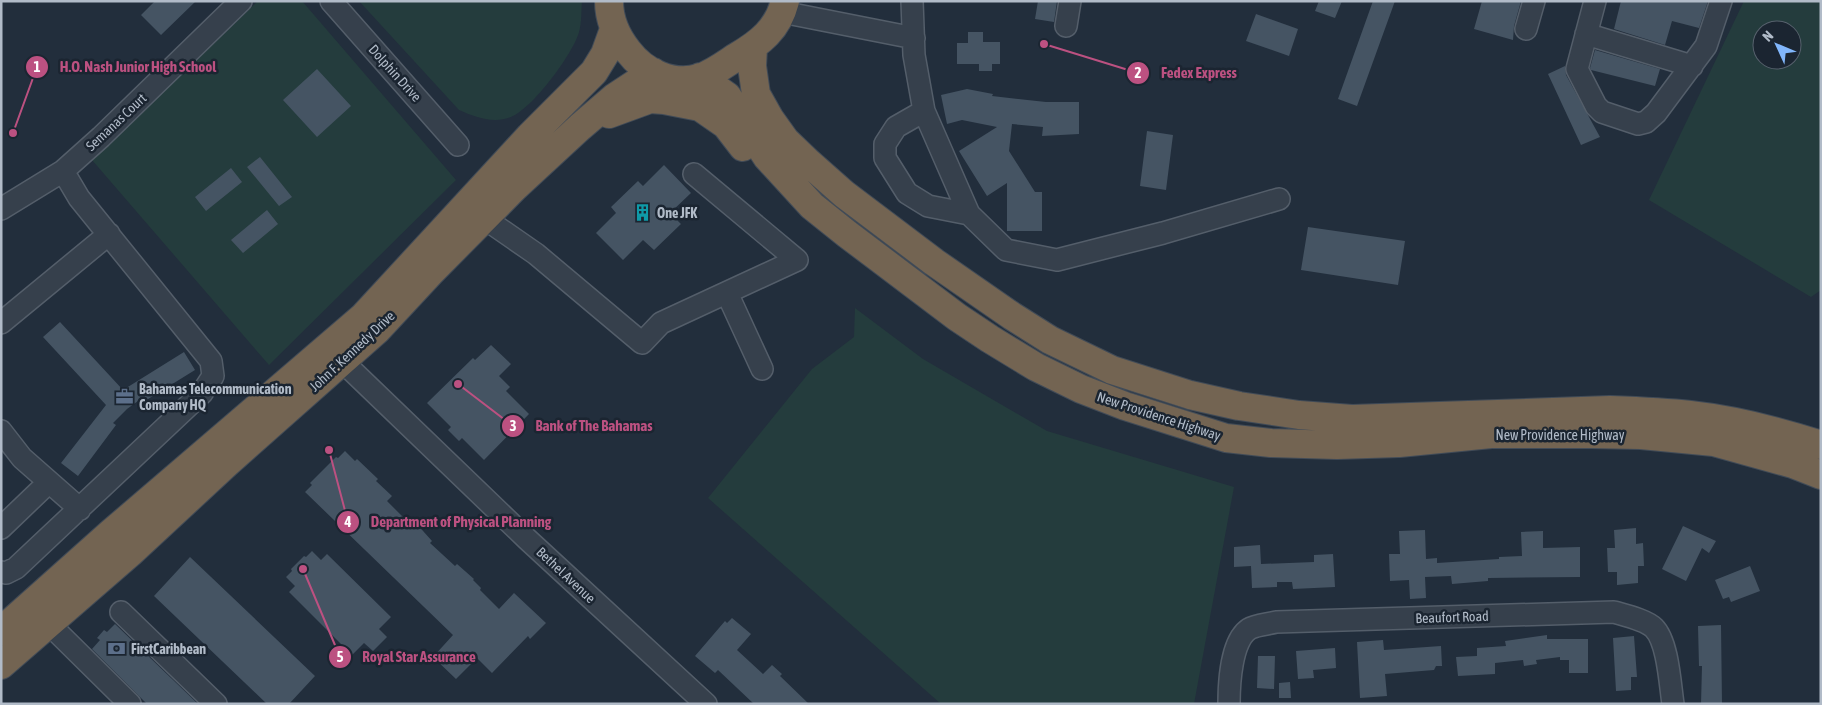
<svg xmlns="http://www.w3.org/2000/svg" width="1822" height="705" font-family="'Asap Condensed',sans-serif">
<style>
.green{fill:#243c3d;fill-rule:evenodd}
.building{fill:#455463}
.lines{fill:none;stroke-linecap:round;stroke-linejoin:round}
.minor-casing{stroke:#545e6a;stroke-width:24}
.highway-casing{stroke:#414b57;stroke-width:30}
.minor{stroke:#36404c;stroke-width:21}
.highway{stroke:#736452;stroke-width:28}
.labels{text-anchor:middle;stroke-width:5;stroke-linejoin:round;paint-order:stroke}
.street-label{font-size:14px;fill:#b1bbc8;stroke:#1b2531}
.poi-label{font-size:14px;font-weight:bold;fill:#b1bbc8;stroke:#1b2531;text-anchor:start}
.leader{fill:none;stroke:#bc5181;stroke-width:2}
.callout-dot{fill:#bc5181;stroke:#1b2531;stroke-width:2}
.mark-label{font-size:15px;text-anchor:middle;font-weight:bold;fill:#fff}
.callout-label{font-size:15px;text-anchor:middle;font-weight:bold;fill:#bc5181;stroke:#1b2531;stroke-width:5;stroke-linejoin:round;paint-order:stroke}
</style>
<rect width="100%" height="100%" fill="#222e3c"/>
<path class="green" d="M258,1H302L456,180L269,365L92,160Z
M359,1H582C581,11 582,22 579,32C573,54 532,109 511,117C493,124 475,117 459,110Z
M1744,1H1821V290L1811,297L1649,200ZM1762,30H1792V60H1762Z
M855,308L923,359L1047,431L1234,487L1194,704H941L708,498L812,369L854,337Z"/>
<path class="building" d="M155,1H196L161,35L141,15Z
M1038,1H1057L1054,22L1035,19Z
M1319,1H1342L1335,18L1315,11Z
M1373,1H1395L1357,106L1338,99Z
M1482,1H1521L1514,26L1513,40L1474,29Z
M1621,1H1708L1699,28L1672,21L1665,45L1614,29Z
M1256,14L1298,29L1289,56L1246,41Z
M968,32H983V42H1000V64H992V71H979V64H957V43H968Z
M1595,50L1660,69L1655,86L1591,70L1590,68Z
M1565,66L1566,75L1600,137L1581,145L1548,74Z
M317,69L351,106L317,137L283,100Z
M967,89L993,94L992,96L1046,102H1079V134L1042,136L1043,127L1012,124L1009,151L1035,192H1042V231H1007V183L987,196L959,151L997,127L962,120L947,124L941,95Z
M1147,131L1173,135L1166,190L1140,186Z
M260,157L292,197L279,206L247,167Z
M664,165L691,193L670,213L681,224L654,250L643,240L623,260L596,233L616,213L611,207L638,181L643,186Z
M231,168L242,182L206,211L195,197Z
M267,210L278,224L243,253L231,240Z
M1308,227L1405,241L1398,285L1301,270Z
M60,322L123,390L184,352L195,370L140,404L138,401L127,409L113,423L116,425L78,476L61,463L106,405L43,337Z
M491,345L511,364L499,376L510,387L506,391L529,414L484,460L462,438L459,441L448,430L451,427L427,403L473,358L475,360Z
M345,451L355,461L357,459L378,479L376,481L392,496L387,501L405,519L407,517L414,523L415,522L432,541L430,543L455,566L457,564L474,579L473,580L481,588L480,590L499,609L514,593L546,623L530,639L528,636L492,673L477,658L456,679L433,657L453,635L305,492L312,485L310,483L336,457L338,458Z
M1683,526L1716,541L1709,553L1702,548L1686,581L1662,569Z
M1636,528V544L1643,543L1644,566H1638V583L1617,585V572H1608L1607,548H1615L1614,530Z
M1425,530L1426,559L1437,558V563L1499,559V557L1522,556L1521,532L1543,531V548L1580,547V577L1488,578V581L1452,584L1451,576L1425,577L1426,598L1410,599L1409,580L1390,581L1389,554H1400L1399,531Z
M1260,545L1261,564L1314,562V555L1333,554L1335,587L1293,589L1292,582H1277V587L1252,588L1251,566L1234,567V547Z
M312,551L321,560L327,554L391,617L379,629L387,637L373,651L364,643L352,655L289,592L295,586L286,577L292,571L291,569L304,556L306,557Z
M190,557L315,676L289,704H267L154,596Z
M1750,566L1760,591L1731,602L1729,597L1723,599L1715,580Z
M732,618L751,634L737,650L763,674L772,665L782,674L780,676L809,704H754L718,670L715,673L695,656L725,621L727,623Z
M115,624L198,704H147L92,649L100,640L97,638L104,630L107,632Z
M1721,625L1722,704H1701L1702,666H1699L1698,626Z
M1547,635V639H1588V673H1569V660H1560V657L1536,660L1537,664L1524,666L1523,660L1495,663V674L1458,676L1456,657L1477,656V648L1506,646L1505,641Z
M1634,636L1637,677H1631V690L1616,691L1613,638Z
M1383,640L1384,650L1441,646L1442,666H1436L1434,670L1385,674L1387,696L1360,698L1357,642Z
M1335,648L1336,668L1313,670L1314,678L1298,679L1296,651Z
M1258,656H1275L1274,689L1257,688Z
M1290,682L1291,698H1279V683Z"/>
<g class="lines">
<defs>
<path id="minor" d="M331,1L458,145
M912,1L914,55L924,111L969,214L1006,250L1057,260L1163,233L1279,199
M1595,1L1577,69L1596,106L1602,112L1638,124L1646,122L1656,113L1706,46L1721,1
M782,12L914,38
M1066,26L1070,1
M1526,29L1534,1
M1586,34L1692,66
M924,111L896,127L885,144V158L907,193L928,206L969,214
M1,209L63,171L101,137L241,1
M484,218L536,254L642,343L661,323L797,260L694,174
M727,293L762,369
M1,323L109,234
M342,361L527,539L706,704
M1,431L22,458L80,509
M1,528L49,482
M1,572L6,573L16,568L202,393L213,376L211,361L79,198L63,171
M121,612L216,704
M49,624L130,704
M1229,704C1229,684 1231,641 1249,629C1255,625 1269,624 1276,622L1614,612C1624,615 1646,620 1654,628C1668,642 1670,684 1673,704"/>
<path id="highway" d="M609,1C609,20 616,36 628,51C644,72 672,86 699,78C712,74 724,65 736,57C760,43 778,29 785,1
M753,47L752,66L756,94L770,119L785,140L809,163L844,194L934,262L1012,316L1050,340L1112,370L1190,395L1239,406L1299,415L1352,419L1610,410C1637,411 1664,412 1690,415C1735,420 1778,431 1821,445
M700,77L727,96L767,157L812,206L847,234L957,317L990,339L1036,367L1081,389L1125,406L1226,438L1271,443L1337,445L1399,443L1491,434H1590L1641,435L1714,442L1793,464L1821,475
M609,114L650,99L664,100L700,107L726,125L743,147
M1,631L111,533L363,317L530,136L594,72L605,54L614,29
M1,665L130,553L227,463L377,330L430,273L514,188L580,127L615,97L653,72"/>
</defs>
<use href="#minor" class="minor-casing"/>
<use href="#highway" class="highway-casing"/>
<use href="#minor" class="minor"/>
<use href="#highway" class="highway"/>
</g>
<defs>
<symbol id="building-bare" viewBox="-9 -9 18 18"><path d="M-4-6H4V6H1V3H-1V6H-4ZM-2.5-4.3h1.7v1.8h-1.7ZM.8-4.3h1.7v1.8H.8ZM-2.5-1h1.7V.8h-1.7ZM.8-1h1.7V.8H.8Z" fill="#0f9aa8" stroke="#1b2531" stroke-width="2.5" paint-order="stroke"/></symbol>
<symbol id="office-bare" viewBox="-9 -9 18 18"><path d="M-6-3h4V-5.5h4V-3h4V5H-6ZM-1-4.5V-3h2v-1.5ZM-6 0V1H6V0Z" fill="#5c6f8a" stroke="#1b2531" stroke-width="2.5" paint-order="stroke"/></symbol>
<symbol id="bank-bare" viewBox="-9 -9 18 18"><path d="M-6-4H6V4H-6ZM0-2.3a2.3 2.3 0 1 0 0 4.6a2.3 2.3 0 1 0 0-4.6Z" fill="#5c6f8a" stroke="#1b2531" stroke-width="2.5" paint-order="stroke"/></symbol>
</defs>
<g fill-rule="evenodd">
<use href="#building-bare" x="630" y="200" width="25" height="25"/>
<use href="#office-bare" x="112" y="384" width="25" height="25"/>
<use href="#bank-bare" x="104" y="636" width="25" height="25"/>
</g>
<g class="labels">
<g class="street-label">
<text transform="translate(395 73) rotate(48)" y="5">Dolphin Drive</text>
<text transform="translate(116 122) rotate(-43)" y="5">Semanas Court</text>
<text transform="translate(352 351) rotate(-43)" y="5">John F. Kennedy Drive</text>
<text transform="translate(1159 416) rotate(18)" y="5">New Providence Highway</text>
<text x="1560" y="440">New Providence Highway</text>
<text transform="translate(566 575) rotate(43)" y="5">Bethel Avenue</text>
<text transform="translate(1452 617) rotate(-2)" y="5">Beaufort Road</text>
</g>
<g class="poi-label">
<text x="657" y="218">One JFK</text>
<text x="139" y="394">Bahamas Telecommunication<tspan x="139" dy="16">Company HQ</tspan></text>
<text x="131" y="654">FirstCaribbean</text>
</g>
</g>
<path class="leader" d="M13 133L37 67M1044 44L1138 73M458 384L513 426M329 450L348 522M303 569L340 657"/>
<g class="callout-dot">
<circle cx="13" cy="133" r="5"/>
<circle cx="1044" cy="44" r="5"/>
<circle cx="458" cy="384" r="5"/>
<circle cx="329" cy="450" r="5"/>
<circle cx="303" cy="569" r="5"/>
<circle cx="37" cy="67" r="12"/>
<circle cx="1138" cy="73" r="12"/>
<circle cx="513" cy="426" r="12"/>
<circle cx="348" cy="522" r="12"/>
<circle cx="340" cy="657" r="12"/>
</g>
<g class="mark-label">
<text x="37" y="72">1</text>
<text x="1138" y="78">2</text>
<text x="513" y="431">3</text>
<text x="348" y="527">4</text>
<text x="340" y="662">5</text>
</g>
<g class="callout-label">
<text x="138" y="72">H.O. Nash Junior High School</text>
<text x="1199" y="78">Fedex Express</text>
<text x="594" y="431">Bank of The Bahamas</text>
<text x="461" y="527">Department of Physical Planning</text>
<text x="419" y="662">Royal Star Assurance</text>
</g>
<rect width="1822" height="705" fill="none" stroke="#b1bbc8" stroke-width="5"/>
<g transform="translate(1777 45) rotate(314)"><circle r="24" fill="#1b2531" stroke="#57616d"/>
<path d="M0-4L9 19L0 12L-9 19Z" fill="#82b7fc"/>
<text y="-8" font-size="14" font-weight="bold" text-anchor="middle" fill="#b1bbc8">N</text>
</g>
</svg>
